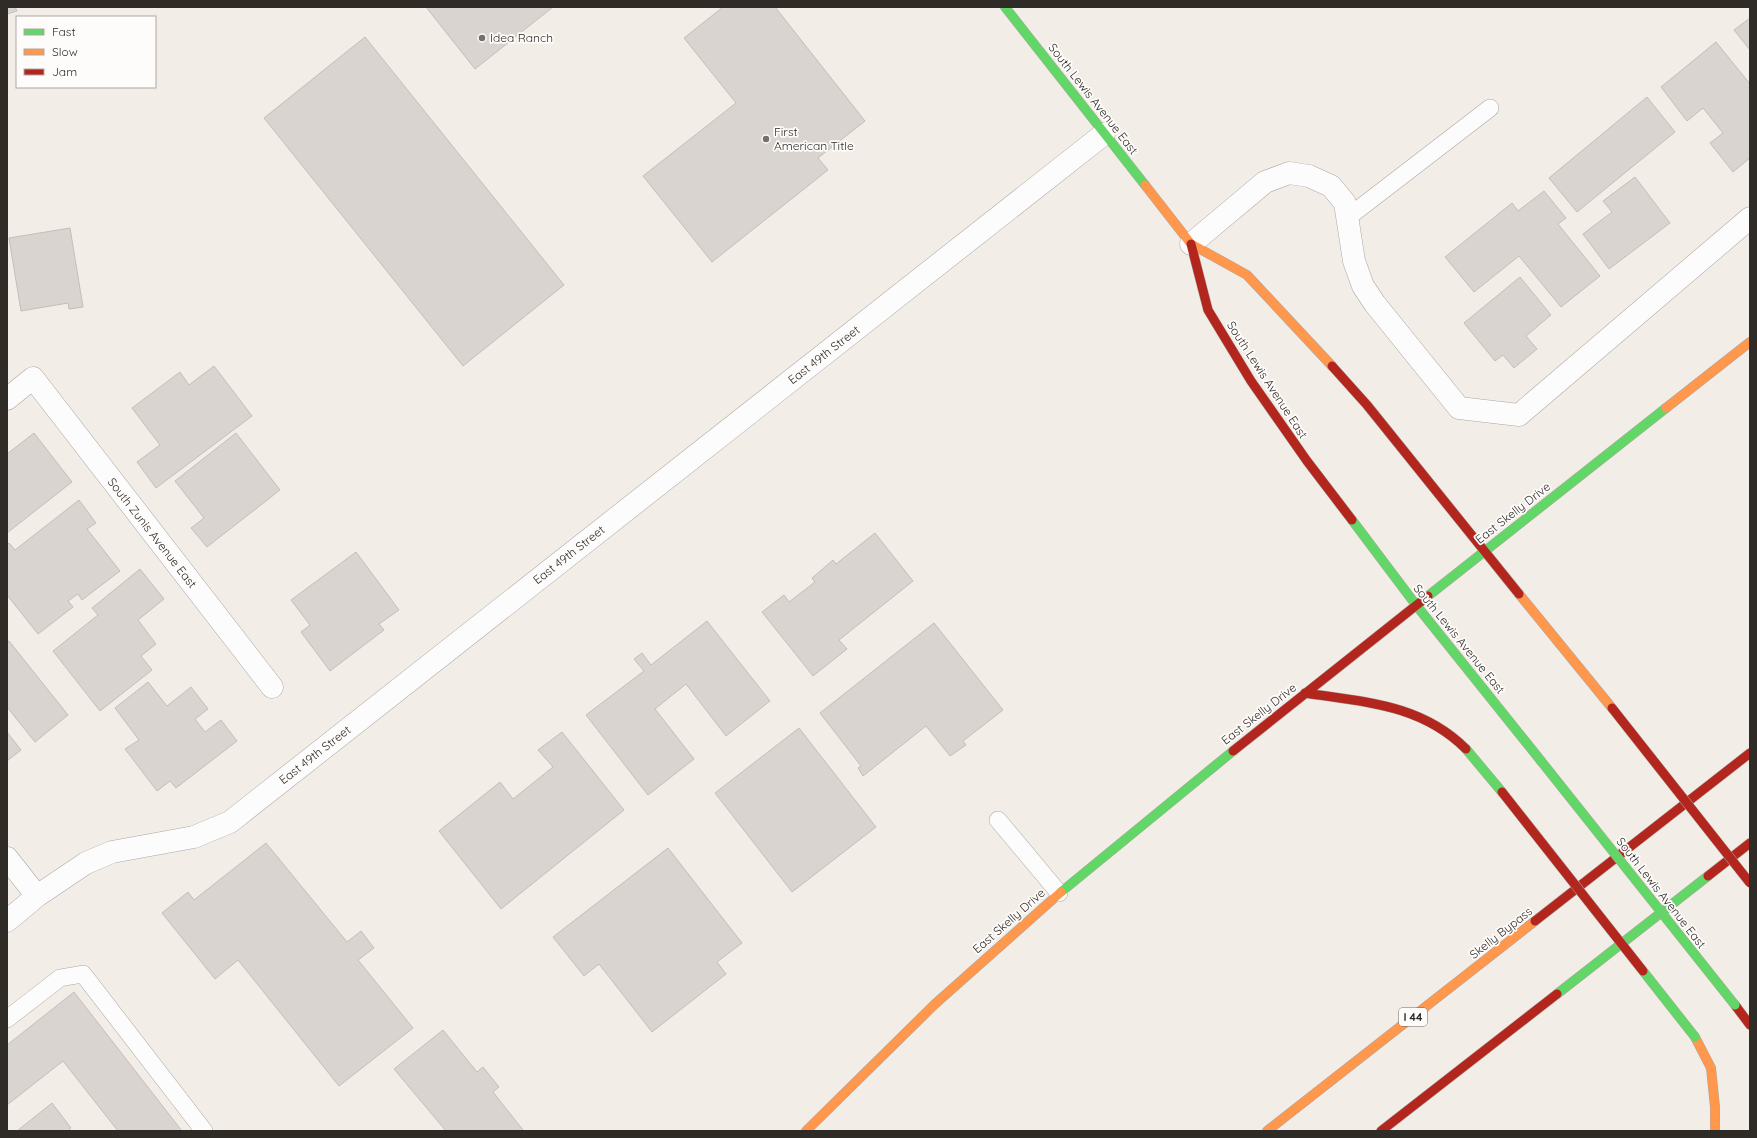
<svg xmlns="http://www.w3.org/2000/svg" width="1757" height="1138" font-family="Quicksand,sans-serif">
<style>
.building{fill:#d9d4d0;stroke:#c3beba}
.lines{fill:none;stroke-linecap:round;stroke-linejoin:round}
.lane-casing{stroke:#aca7a3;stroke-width:18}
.street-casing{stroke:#aca7a3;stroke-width:23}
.fast-casing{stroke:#aca7a3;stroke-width:10}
.slow-casing{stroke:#aca7a3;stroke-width:10}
.jam-casing{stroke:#aca7a3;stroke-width:10}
.lane{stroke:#fdfcfc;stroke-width:17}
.street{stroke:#fdfcfc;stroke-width:22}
.fast{stroke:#63d668;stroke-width:9}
.slow{stroke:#ff974d;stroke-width:9}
.jam{stroke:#b3261e;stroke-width:9}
.fast-bridge-casing{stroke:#aca7a3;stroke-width:10;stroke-linecap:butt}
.jam-bridge-casing{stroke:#aca7a3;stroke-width:10;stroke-linecap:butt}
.fast-bridge{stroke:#63d668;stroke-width:9}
.jam-bridge{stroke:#b3261e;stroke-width:9}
.poi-dot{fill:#746f6b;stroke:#fefcfa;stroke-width:1.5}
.labels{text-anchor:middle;stroke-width:3.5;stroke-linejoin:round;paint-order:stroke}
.shield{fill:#fefcfa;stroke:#6d6a66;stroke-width:1}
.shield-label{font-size:11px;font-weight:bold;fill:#2f2b27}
.poi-label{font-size:12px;fill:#2f2b27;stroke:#fefcfa;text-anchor:start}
.street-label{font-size:12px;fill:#2f2b27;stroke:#fefcfa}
</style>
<rect width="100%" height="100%" fill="#f3ede8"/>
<path class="building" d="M7,7H15L17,11L7,14Z
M426,7H553L475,69Z
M723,7H775L865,121L818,158L828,170L712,262L643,176L736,103L684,38Z
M1750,18V50L1734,30Z
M365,37L564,285L463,366L264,118Z
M1716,42L1750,84V158L1733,172L1710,143L1723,133L1703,108L1687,121L1661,87Z
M1647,97L1675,132L1577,212L1549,178Z
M1635,177L1670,223L1609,269L1583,234L1612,212L1603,201Z
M1544,191L1566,218L1558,224L1600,276L1561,307L1519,256L1474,292L1445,257L1512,203L1518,211Z
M70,228L83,307L69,309L68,303L21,311L9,238Z
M1520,277L1551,315L1526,336L1537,349L1514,368L1503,355L1495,361L1464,323Z
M214,366L252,416L156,488L137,462L160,445L132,408L180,372L189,385Z
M34,433L72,482L7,533V454Z
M236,433L280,490L207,547L191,528L204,518L175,481Z
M79,500L96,523L87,529L120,571L82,600L78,594L68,601L73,607L38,634L7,595V545L9,543L15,550Z
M875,533L913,581L839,640L847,649L813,676L762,612L784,595L789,602L815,582L812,578L833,560L836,564Z
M356,552L399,610L379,624L384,630L330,671L301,632L310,625L291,600Z
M140,569L164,599L138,620L156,644L141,656L152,670L100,711L53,651L98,615L92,608Z
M707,621L770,701L726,736L686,684L655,709L694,759L648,795L586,715L644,671L634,659L642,653L651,665Z
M934,623L1003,710L963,741L966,745L950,756L926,726L863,776L858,768L861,766L820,713Z
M9,641L68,715L35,742L7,707V642Z
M148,682L167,706L191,687L208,709L195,719L205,732L221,720L237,741L176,788L170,781L157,791L125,749L139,740L115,708Z
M799,728L876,827L792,892L715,793Z
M7,732L21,750L7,761Z
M562,732L624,810L501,909L439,831L500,782L513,799L553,767L538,750Z
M266,843L347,942L361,931L374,948L358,960L413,1028L339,1086L238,960L215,979L162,913L188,892L194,900Z
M668,848L742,943L717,962L726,974L652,1032L599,964L584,976L553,937Z
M74,992L182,1131H118L63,1061L7,1105V1045Z
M443,1030L477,1072L483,1067L499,1087L493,1092L523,1130L521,1131H446L394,1069Z
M52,1103L71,1128L68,1131H17Z"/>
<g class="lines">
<defs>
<path id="lane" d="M1347,218L1490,108
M998,820L1059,893
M7,1019L60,978L83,974L204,1131"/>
<path id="street" d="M1191,244L1265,182L1289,173L1309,176L1331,186L1345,203L1354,261L1363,286L1375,304L1459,408L1519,415L1750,218
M7,399L33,378L272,687
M7,858L37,896
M7,921L37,896L86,863L112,852L194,837L230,822L1104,134"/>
<path id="fast" d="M1005,7L1145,185
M1352,520L1416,605L1541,761
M1428,596L1666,408
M1466,749L1502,792
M1061,892L1233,751
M1557,994L1708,876"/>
<path id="slow" d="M1145,185L1191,244L1247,275L1332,366
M1666,408L1750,342
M1519,594L1612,708
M1695,1037L1711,1068L1715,1107V1131
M806,1131L935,1004L1061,892
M1267,1131L1535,921"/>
<path id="jam" d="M1191,244L1208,310L1251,381L1307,461L1352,520
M1332,366L1367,405L1519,594
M1305,693C1364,702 1421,704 1466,749
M1233,751L1428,596
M1708,876L1750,843
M1535,921L1750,753
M1735,1005L1750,1025
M1381,1131L1557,994"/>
</defs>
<use href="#lane" class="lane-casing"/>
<use href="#street" class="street-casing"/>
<use href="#fast" class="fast-casing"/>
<use href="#slow" class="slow-casing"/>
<use href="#jam" class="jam-casing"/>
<use href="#lane" class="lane"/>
<use href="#street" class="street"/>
<use href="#fast" class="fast"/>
<use href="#slow" class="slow"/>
<use href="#jam" class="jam"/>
<defs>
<path id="fast-bridge" d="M1541,761L1735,1005
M1643,971L1695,1037"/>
<path id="jam-bridge" d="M1612,708L1750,883
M1502,792L1643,971"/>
</defs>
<use href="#fast-bridge" class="fast-bridge-casing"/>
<use href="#jam-bridge" class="jam-bridge-casing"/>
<use href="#fast-bridge" class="fast-bridge"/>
<use href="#jam-bridge" class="jam-bridge"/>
</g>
<g class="poi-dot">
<circle cx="482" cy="38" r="4"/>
<circle cx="766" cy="139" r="4"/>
</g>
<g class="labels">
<rect class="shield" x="1399" y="1008" width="28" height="18" rx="3"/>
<g class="shield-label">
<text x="1413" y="1021">I 44</text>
</g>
<g class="poi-label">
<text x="490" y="42">Idea Ranch</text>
<text x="774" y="136">First<tspan x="774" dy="14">American Title</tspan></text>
</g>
<g class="street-label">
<text transform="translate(1093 99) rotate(52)" y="4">South Lewis Avenue East</text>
<text transform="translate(824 355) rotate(-38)" y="4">East 49th Street</text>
<text transform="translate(1267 380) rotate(57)" y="4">South Lewis Avenue East</text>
<text transform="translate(1513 513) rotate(-38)" y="4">East Skelly Drive</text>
<text transform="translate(152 533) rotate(52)" y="4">South Zunis Avenue East</text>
<text transform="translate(569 555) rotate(-38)" y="4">East 49th Street</text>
<text transform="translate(1459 639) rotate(51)" y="4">South Lewis Avenue East</text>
<text transform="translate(1259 714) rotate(-38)" y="4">East Skelly Drive</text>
<text transform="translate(315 755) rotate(-38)" y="4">East 49th Street</text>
<text transform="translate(1661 893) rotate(52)" y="4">South Lewis Avenue East</text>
<text transform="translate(1009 921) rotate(-41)" y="4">East Skelly Drive</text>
<text transform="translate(1501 933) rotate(-38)" y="4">Skelly Bypass</text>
</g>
</g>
<rect width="1757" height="1138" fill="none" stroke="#2f2b27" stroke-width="16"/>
<rect x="16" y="16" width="140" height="72" fill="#fefcfa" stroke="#aba8a6"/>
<rect x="24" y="29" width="20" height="6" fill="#63d668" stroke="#aba8a6"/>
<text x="52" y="36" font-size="12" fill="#2f2b27">Fast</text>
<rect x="24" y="49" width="20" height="6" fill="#ff974d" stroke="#aba8a6"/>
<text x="52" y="56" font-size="12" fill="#2f2b27">Slow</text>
<rect x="24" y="69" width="20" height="6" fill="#b3261e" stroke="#aba8a6"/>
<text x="52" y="76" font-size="12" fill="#2f2b27">Jam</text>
</svg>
